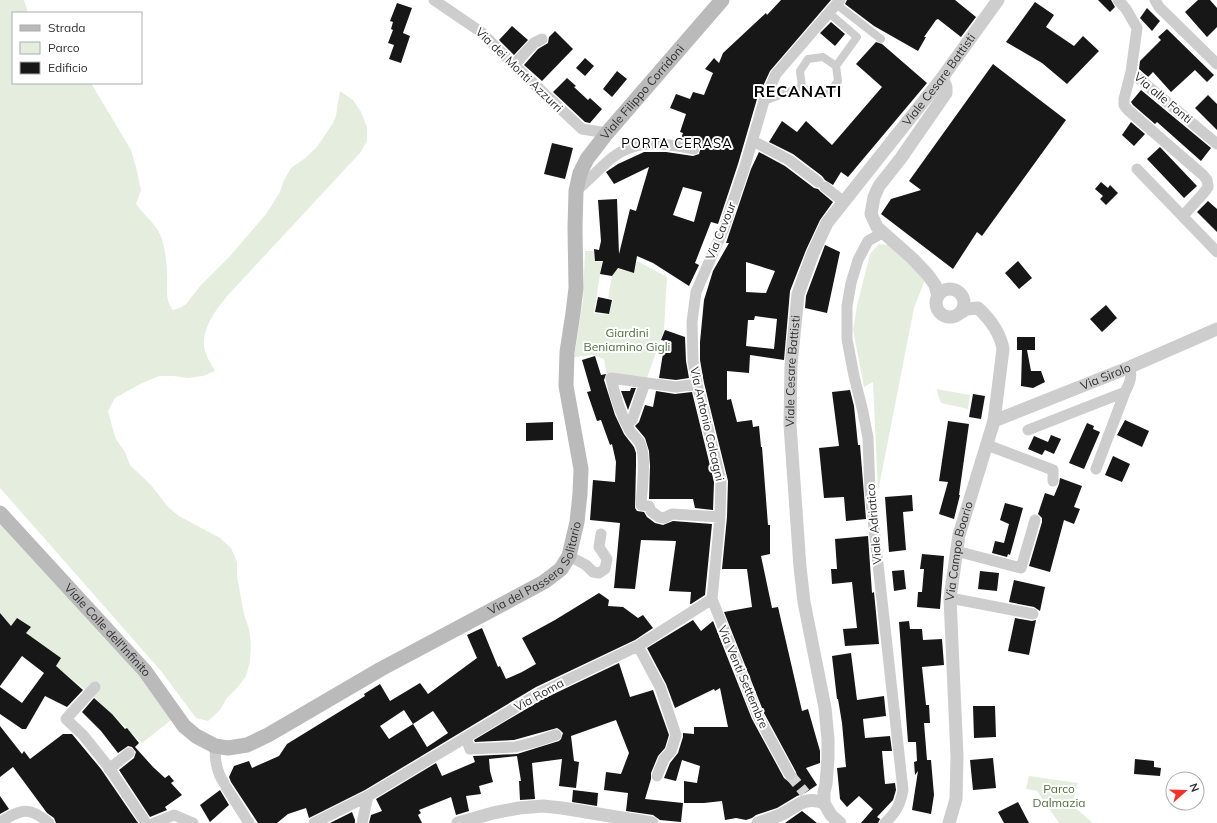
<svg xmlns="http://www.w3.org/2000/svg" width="1217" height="823" font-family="Mulish,sans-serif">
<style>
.green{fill:#e5eede}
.building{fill:#171717;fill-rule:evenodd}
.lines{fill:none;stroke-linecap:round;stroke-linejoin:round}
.minor-tunnel{stroke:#d6d6d6;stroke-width:11;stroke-dasharray:11 5.5;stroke-linecap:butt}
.pedestrian{stroke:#cdcdcd;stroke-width:8}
.minor{stroke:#cdcdcd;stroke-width:11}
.tertiary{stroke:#cdcdcd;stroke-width:13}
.secondary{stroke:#bababa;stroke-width:15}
.labels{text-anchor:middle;stroke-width:4;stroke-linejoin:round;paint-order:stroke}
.street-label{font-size:12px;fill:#303030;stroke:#fff}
.park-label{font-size:12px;fill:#4d6f3b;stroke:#fff}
.neighbourhood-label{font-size:13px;letter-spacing:1px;fill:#000;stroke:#fff}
.district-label{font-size:16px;font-weight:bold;letter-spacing:1px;fill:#000;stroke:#fff}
</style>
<rect width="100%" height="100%" fill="#fff"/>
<path class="green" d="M0,0H24L28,13H13V83H91L131,150L136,167L141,190L136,204C145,217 157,224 162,239C165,250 167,262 167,274C168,286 164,299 173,310L180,308L186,304L201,285L230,256L266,214L280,192L283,182L291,168L304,159L317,147L333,123L336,115L340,91L353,100L361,112L367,127V141L360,153L229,294C218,307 203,326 204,345C204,354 211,363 215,371L203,376L188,378L173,376H159L142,383L115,398L108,411L112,426L116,439L125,452L130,465L151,485L168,507L179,516L220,538L231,548L237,562V576L244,614L249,629L251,644L250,662L246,676L238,687L227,698L220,710L208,721L196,718L161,671L0,488Z
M879,244L889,245L927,275L914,308L878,492L873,382L864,387L853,330L857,306L870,254Z
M585,251H594L595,261L602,262L594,313L609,315L613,299L608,298L612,276L618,269L634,273L637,261L667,277L664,330L646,381L607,376L604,359L593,355L574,357L583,300Z
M937,389L970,395L968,409L941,403L938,395Z
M0,521L42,562L175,717L142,743L93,696L64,673L54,669L61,658L28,635L17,618L11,626L0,613Z
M1029,776L1078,783L1072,805L1093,823H1059L1037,791L1026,789Z"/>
<path class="building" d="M781,0H831L770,71L757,99L738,164L718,224L711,222L695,263L699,265L689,286L653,263L637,256L634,273L618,268L612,276L600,274L603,261H595L594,249L599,250L601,241L598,200L617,199L619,254L630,209L636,211L649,167L614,184L606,172L618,164L644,152H666L693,156L699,154L701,147L698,143L681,139L683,133L680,132L686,114L670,108L676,94L690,99L693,92L704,95L713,73L705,69L714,58L719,63L723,53L766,13L767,15ZM683,187L702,192L694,222L673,215Z
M847,0H955L976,17L961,37L938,19L936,20L924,37H926L918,51L874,26L845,4Z
M1098,0H1111L1115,7L1110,12Z
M1198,0H1210L1217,8V27L1207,37L1185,12Z
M1035,2L1054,15L1046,27L1074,46L1083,36L1099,51L1067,84L1042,63L1006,42Z
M397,3L412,8L403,33L410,36L401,63L389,59L394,45L388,43L393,30L391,29L393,22L390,21Z
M1147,8L1160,21L1152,31L1140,18Z
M831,22L845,34L835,46L820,33Z
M512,26L528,40L514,55L499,40Z
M1167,29L1214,75L1207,82L1195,70L1171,92L1153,72L1148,77L1139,69L1140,61L1161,40L1158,37Z
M555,31L573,49L542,81L524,65L538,49L548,43L549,37Z
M876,42L882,44L927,83L848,177L841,172L833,185L825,180L822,176L793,154L769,142L782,121L797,132L806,121L832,145L882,87L856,64Z
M585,58L594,66L585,76L576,68Z
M993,64L1066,120L982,236L977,232L953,269L881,214L891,199L921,190L909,181Z
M617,71L627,79L612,97L603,89Z
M567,78L576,86L574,87L588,100L590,98L602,109L590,123L585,122L553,92Z
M1141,90L1211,148L1201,161L1157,122L1155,124L1133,105L1131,102Z
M1208,95L1217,104V130L1195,108Z
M1131,122L1145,134L1134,146L1122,135Z
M552,143L573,148L565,179L544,174Z
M1160,147L1197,186L1184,198L1147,159Z
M759,152L785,166L814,188L818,189L821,192L833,202L820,220L806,250L790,291L784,360L750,355L749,373L727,371V400L731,399L737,422L752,420L753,427L759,426L761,447H762L768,525H770V554L761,556L772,608L778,607L802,711L808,709L820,751V763L806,768L817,785L805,793L797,796L777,808L756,815L752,818L746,820L736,818L725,820L722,801L704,803H684V781L697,783L700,766L682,760L676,781L664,778L670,763L678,753L683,737V733L694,734V727H728L720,688L715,691L714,689L675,708L666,684L647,648L693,620L701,631L713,621L752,719L784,778L789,782L796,779L797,776L796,772L764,713L724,612L752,607L747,569H722L727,517L728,481L704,383L700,360V342L704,300L713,271L729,243H726L729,234L751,169ZM746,262L775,271L766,293L746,292ZM755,316L777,319L774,349L746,346L748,320H754Z
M1101,182L1108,188L1110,185L1118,193L1106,205L1100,199L1103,196L1095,189Z
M1208,201L1217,209V232L1197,212Z
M825,245L840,252L827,313L805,308L806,296Z
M1018,261L1032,278L1019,289L1005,273Z
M598,297L612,300L609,314L595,312Z
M1106,305L1117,318L1102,332L1090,319Z
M665,330L685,337L686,361L689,378L676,380L659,378L665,341L661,340Z
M1017,337H1035V350H1027L1031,371H1041L1045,382L1033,388L1021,386L1022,350H1017Z
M595,356L601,375L606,374L604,380L615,415L624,434L634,447L636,453V466L635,508L637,511L644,512L647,517L655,523L663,525L673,521L712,524L705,595L691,604H690L691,592L669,591L676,541L641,540L635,589L614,588L620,523L590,520L593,480L615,482L616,462L612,444L610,445L601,420L597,421L587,392L591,391L582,360Z
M631,388H636L628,410L621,391H630Z
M850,390L854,406L858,445H860L866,519L846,521L844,497L824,498L819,448L839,446L832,392Z
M656,391L675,394L692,392L714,482L713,510L695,508L693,499H649L650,466L649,451L645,438L635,426L639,422L645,405L653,407Z
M973,394L985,396L981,419L969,417Z
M1125,420L1149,431L1142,447L1117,435Z
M948,421L969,424L959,495H960L954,519L939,514L948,482L939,481Z
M553,422V440L526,441V423Z
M1087,423L1094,426L1093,429L1100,432L1084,469L1069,463Z
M1051,435L1061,439L1054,454L1045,450L1042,455L1028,449L1034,436L1048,442Z
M1113,456L1130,464L1122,482L1105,475Z
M1060,478L1082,486L1074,507L1080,509L1074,524L1064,520L1050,572L1029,566L1042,522V518L1038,514L1045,493L1054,496L1059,484Z
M912,495L913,511L903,512L906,550L889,552L885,497Z
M1005,503L1023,508L1010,555L1008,554L1007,557L992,553L995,541L1004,543L1009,524L1000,520Z
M868,536L872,593L874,592L879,644L845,646L843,629L857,628L852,582L832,584L831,569H837L835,539Z
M922,554L944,556L940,609L917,607L918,592H922L924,569H920Z
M904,570L906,589L894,591L892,571Z
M980,571L999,573L997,591L978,589Z
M1014,580L1045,587L1040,611L1034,607L1009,602Z
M599,593L609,600L608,606L623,607L638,618L643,615L653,628L635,640L536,687L365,790L309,818L306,808L288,814L277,823H258L231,782L229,777L234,766L249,761L252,768L279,756L287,744L365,696L364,694L380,684L390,701L420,683L428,694L477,658L467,635L482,628L498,667L500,666L506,679L522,672L536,664L522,638L555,620ZM404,710L413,724L389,739L380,726ZM433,711L448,733L427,747L413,724Z
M0,613L11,626L17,618L31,627L26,633L61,658L56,666L83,690L67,707L45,696L26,729H22L0,714V687L22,703L44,673L22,656L0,686Z
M1015,618L1032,621L1036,620L1029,655L1008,651Z
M909,621L910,629H922L923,640L942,639L944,665L922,667L926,705H929L930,723H924L927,760H931L934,795L931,814L912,810L918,771L915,775L914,762L917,761L916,742H908L899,622Z
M851,653L857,700L884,696L886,716L863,719L865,738L890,736L892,751H882L885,784L895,783L896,790L893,800L877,817L880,819L878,823H861L873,809L859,796L847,807L840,799L837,768L846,767L842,723L838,699H837L832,656Z
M619,663L630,697L653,690L669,735L665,748L658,756L651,773V779L645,799L683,803L681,822L660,820L653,815L626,811L628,793L604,790L606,772L621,774L629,753L616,720L571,736L574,761L579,762L576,788L559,786L562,759L532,763L535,799L520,800L519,781H521L517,756L489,759L490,771L493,782L479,786L481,794L466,796L469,811L456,815L451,797L419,810L421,813L418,815L422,823H369L371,815L382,811L376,799L436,763L442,776L475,762L473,756L517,754L559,741L561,739L563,733L560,730L557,728L514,740L475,742L474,740L543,699Z
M94,698L112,714L125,729L127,728L139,743L135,747L153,767L165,778L169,775L174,781L171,783L182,795L165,807L167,810L150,817L119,770L134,758L136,752L132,747L128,746L118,753L101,731L82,712Z
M973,706H995L996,737L974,738Z
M0,726L22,754L24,751L30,759L63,734H72L101,769L138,823H56L54,818L47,813L13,767L0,777Z
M993,758L996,788L973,790L970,760Z
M1135,759L1154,761V767L1161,768L1160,776L1134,774Z
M220,790L229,805L210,822L200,805Z
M573,790L598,793L597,806L572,802Z
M0,796L9,809L0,814Z
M1018,802L1029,823H1004L998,812Z
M802,811L817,823H785L792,818Z
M352,812L355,820V823H330Z"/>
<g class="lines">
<path class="minor-tunnel" d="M790,775L805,793"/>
<path class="pedestrian" d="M836,4L881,39
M829,13L857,37L836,66
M823,57L836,66L838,81L829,93L814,95L802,87L800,71L808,59Z
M764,101L802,87"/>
<path class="minor" d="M434,0L481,32L514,65L582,129L607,133
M1118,0L1126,9L1137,28L1131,72L1217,144
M1155,0L1159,7L1217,64
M514,65L534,43L542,39
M1131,72L1124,99V105L1128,110L1203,175L1207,180L1208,187C1201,198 1190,206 1183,217
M753,141L789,160L818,182
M1137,169L1217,252
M825,187L844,202
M576,191C588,181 596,172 607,162C634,137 663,143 694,149
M882,233L868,241L858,260L851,283L847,306V339L854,376L863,412L868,438L870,492L903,790C900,806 896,812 885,823
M697,384L676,387L611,378C615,397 621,415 630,431C633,436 639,439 641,446C646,458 642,491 641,505L649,506L651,511L659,517L664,518L672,514L720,517
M627,424L632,420L645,383
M1028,430L1125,392C1130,383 1132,377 1130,367
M987,445L1053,470V481
M1096,469L1125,392
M956,551L1021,568L1035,520
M569,556L586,565L593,572L599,573L605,569L607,559L599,547L601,534
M950,598L1033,614
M638,646L660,687L676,735L671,751L664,759L657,776
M95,687L66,719L83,735L107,765L146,823
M466,738L470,749L515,747L535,742L556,735
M215,746C215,759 216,771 224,783
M109,769L129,753
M790,775L758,716L712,599L720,517L721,481L697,384L693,361L692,322L696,292L724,228L745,166L764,101L776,74L840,0
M226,787L249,823
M0,822C22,809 29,806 49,823
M154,823L174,815L193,823
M314,823L368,796L540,693L638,646L712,599
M362,823L368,796"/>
<g class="tertiary">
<circle cx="950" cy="303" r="14"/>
<path d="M938,296L935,285L928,275L913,259L877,227L871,214L874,197L879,186L901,158L946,93V87L942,78"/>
<path id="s1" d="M994,421L1130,367L1217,329"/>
<path d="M458,823L493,813L519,808L543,806L562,808L652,823"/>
<path d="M758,823C766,821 773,818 780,815C796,808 804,795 824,803"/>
<path id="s2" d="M840,823L831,815L824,803V792L826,784L828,758V739L825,708L804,602L800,567L790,425L791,366L798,294L813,253L827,223L942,78L998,0"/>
<path id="s3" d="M949,823L956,799L957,757L950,598L959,535L994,421L1003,349C1000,332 991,320 978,308L967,309L962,312"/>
</g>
<path class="secondary" id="s4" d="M0,513L145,671L184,726L196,736L215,746L228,748L247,745L268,735L381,669L544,582L561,569L569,556L577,522L580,494L581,469L566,386L567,352L573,313L576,288L575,228L576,191L580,173L587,159L607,133L722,0"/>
</g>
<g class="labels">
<g class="street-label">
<text transform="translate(519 70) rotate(44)" y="4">Via dei Monti Azzurri</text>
<text dy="4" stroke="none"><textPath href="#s2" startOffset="797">Viale Cesare Battisti</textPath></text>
<text dy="4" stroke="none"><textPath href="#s4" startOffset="1216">Viale Filippo Corridoni</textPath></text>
<text transform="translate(1163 98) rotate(40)" y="4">Via alle Fonti</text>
<text transform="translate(721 231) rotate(-68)" y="4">Via Cavour</text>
<text dy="4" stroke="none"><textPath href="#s2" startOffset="461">Viale Cesare Battisti</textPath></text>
<text dy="4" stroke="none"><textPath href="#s1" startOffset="120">Via Sirolo</textPath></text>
<text transform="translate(707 424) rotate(77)" y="4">Via Antonio Calcagni</text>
<text transform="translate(874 524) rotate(-95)" y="4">Viale Adriatico</text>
<text dy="4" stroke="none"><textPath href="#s3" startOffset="274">Via Campo Boario</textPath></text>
<text dy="4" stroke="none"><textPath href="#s4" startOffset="695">Via del Passero Solitario</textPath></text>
<text dy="4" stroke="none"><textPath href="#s4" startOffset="159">Viale Colle dell'Infinito</textPath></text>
<text transform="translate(743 677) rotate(67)" y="4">Via Venti Settembre</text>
<text transform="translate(539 695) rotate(-29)" y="4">Via Roma</text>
</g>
<g class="park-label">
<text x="627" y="337">Giardini<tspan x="627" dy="14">Beniamino Gigli</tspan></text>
<text x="1059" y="793">Parco<tspan x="1059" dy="14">Dalmazia</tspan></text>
</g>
<g class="neighbourhood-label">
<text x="677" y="148">PORTA CERASA</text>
</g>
<g class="district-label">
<text x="798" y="97">RECANATI</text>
</g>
</g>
<rect x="12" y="12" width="130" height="72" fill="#ffffff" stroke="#acacac"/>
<rect x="20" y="25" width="20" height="6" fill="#bababa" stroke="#acacac"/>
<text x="48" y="32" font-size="12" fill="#303030">Strada</text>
<rect x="20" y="42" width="20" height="12" fill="#e5eede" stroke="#acacac"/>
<text x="48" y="52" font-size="12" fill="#303030">Parco</text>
<rect x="20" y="62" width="20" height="12" fill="#171717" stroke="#acacac"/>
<text x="48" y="72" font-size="12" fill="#303030">Edificio</text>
<g transform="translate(1185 791) rotate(70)"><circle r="19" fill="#ffffff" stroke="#acacac"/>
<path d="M0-3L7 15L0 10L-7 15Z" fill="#ef342b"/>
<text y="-6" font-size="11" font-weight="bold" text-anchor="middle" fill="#303030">N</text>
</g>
</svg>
